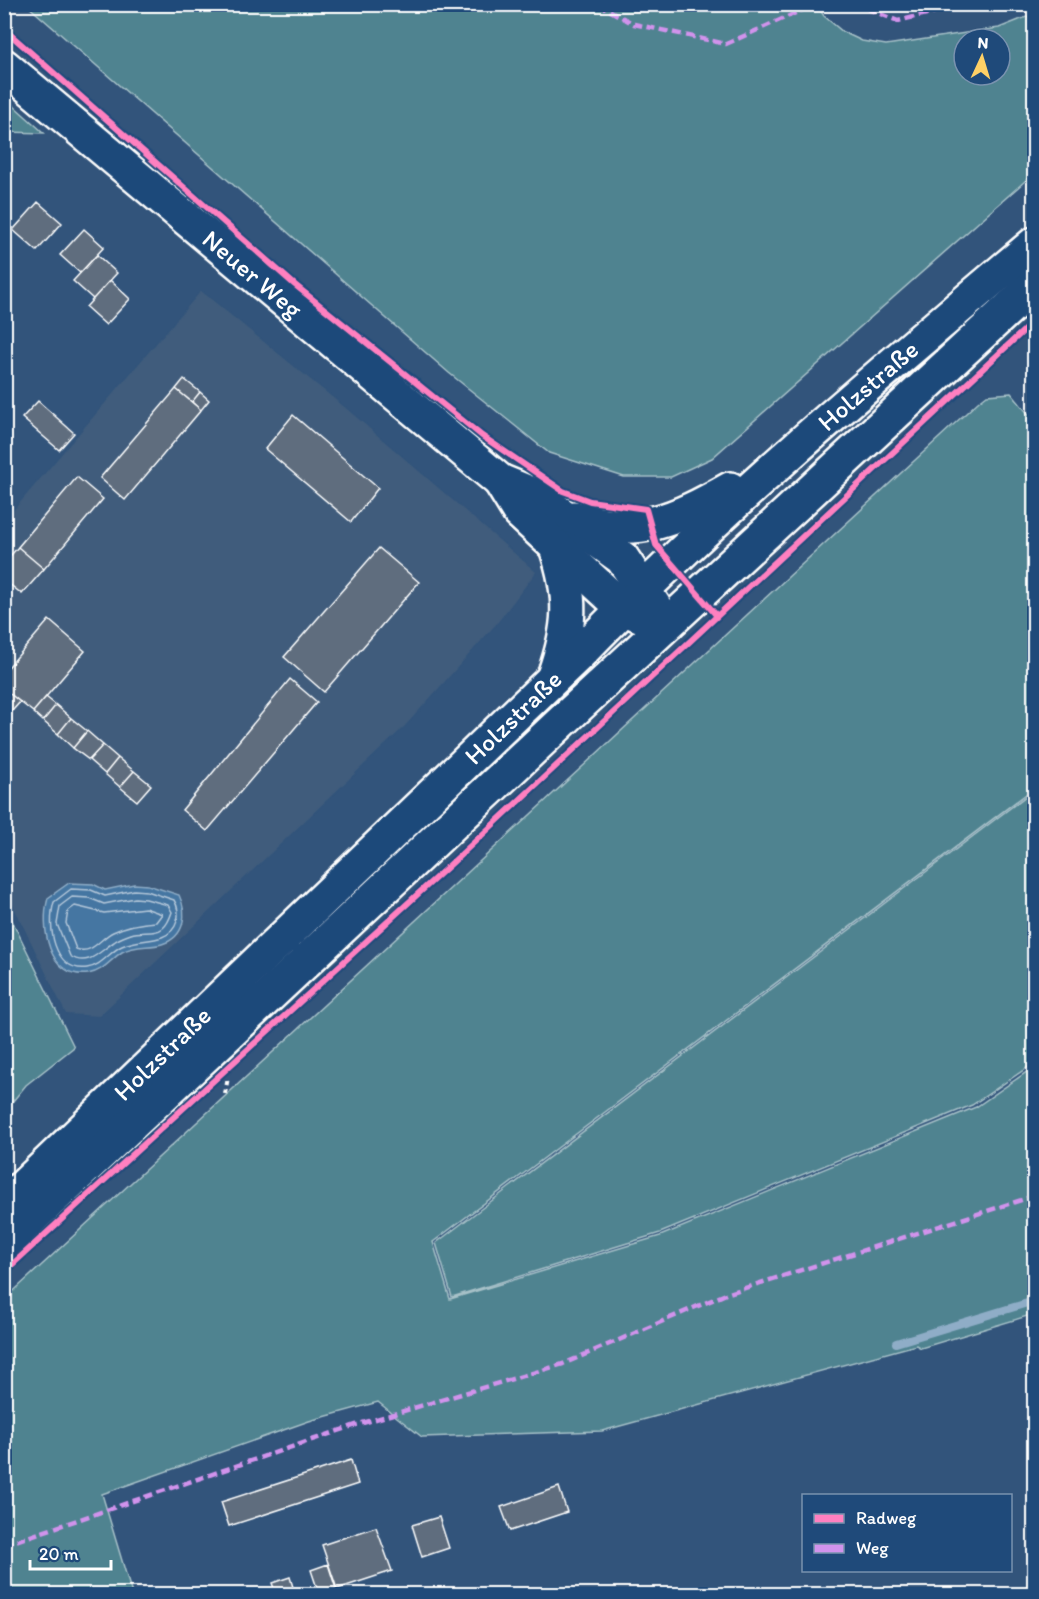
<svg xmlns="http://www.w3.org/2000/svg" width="1039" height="1599" font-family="Itim,sans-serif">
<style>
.built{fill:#3f5c7c}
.green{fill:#4f8390;stroke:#a7c1c8;stroke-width:1.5;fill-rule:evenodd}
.water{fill:#4576a2;stroke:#8fadc7;stroke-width:1.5}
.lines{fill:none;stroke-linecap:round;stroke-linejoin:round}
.shore{stroke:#b5c8da;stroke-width:1.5}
.stream{stroke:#8fadc7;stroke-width:8}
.building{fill:#5e6d7e;stroke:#fff;stroke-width:1.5}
.secondary-casing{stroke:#fff;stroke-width:38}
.path{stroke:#fff;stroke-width:4;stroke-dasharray:4.5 4.5;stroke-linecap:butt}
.secondary{stroke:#1f4a7a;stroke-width:33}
.quiet{stroke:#d193ec;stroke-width:4.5;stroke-dasharray:9 4.5;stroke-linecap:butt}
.cycleway-casing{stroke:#1f4a7a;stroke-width:10}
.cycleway{stroke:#ff80c0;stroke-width:6}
.labels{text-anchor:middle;stroke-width:6;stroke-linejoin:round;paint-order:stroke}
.street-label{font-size:26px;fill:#fff;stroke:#1f4a7a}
</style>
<rect width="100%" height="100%" fill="#32547b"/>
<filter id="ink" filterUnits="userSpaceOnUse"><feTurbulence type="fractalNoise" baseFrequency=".0167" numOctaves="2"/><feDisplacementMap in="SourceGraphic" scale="12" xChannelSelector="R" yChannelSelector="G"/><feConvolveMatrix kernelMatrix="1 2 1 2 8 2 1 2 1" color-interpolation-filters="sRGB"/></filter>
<g filter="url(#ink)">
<path class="built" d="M201,291L348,410L536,572L498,622L405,726L99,1016L66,1014L5,889V520Z"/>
<path class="green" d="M816,4L824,16L843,32L862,41L886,45L999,28L1034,14V173L712,458L671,477H624L549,453L449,373L27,5ZM964,39H1000V75H964Z
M5,98L44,133L5,132Z
M1011,393L1034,421V788L433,1242L450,1299L660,1236L976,1107L1034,1067V1314L921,1348L916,1345L602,1431L422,1437L378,1402L309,1421L102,1494L132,1594H5V1299L978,402L987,395Z
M1034,790V1063L972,1105L660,1233L452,1297L436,1243Z
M4,904L74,1047L26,1085L5,1111Z"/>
<path class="water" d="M69,883L93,884L105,890L134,884L148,885L179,895C188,914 185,937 162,944C149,948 136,944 122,952C111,959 103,972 88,974C48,979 40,926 48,898Z"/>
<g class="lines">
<path class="shore" d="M71,889L91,890L105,896L134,890L147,891L174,900C182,913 178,931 162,937C149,942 138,939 122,946C109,952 102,966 87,968C53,972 47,925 54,902Z
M72,897L89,898L104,904L135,898L146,899L168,905L172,912C170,918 168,924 163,928C155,935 141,930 131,934C126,936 119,938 114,942C100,951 88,968 70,956L57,924L60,906Z
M75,906L104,913L145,908L162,914L156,922C140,923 128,925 113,932C100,938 93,955 76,949L66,923L68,911Z"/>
<path class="stream" d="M896,1343L1034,1301"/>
</g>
<path class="building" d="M38,202L62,223L37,251L13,230Z
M84,229L104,247L80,273L60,255Z
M97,255L117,273L93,299L73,281Z
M110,280L130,299L106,325L86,307Z
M184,379L200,392L192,402L176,389Z
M176,389L201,410L125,500L100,478Z
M200,392L209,400L201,410L192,402Z
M38,401L74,433L59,450L22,418Z
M293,415L378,488L351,522L265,449Z
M77,477L103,499L44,569L18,547Z
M18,547L44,569L22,594L4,580V563Z
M379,548L419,582L324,692L284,657Z
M49,620L85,651L33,712L4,689V672Z
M290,679L317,702L207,831L182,810Z
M4,689L20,702L4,720Z
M46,697L56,705L43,721L33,712Z
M56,705L71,718L58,734L43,721Z
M71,718L87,731L73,748L58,734Z
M87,731L103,745L89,760L73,748Z
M103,745L118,758L105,774L89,760Z
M118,758L134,771L120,787L105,774Z
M134,771L151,785L137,801L120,787Z
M351,1460L358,1484L229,1526L221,1502Z
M559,1487L567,1512L510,1531L501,1507Z
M439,1517L449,1548L422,1557L412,1525Z
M376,1527L392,1571L337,1589L322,1545Z
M328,1564L336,1589L339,1594H319L311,1570Z
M290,1577L295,1594H276L272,1583Z"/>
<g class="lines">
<defs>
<g id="secondary">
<path id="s1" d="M4,66L500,481L534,495L622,558L654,606"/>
<path d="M500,481L519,512L623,608L642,616"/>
<path d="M575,518C638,538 675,520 730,489"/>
<path d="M554,676C571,627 573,597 556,547"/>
<path id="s2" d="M4,1205L579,654C721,507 878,376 1034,244"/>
<path d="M4,1244L571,713L1034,285"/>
</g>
</defs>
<use href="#secondary" class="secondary-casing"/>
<path class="path" d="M225,1094L228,1077"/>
<use href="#secondary" class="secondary"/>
<path class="quiet" d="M598,4L634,24L726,44L816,4
M855,4L898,21L967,4
M4,1545L356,1425L563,1364L726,1294L1034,1196"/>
<defs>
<path id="cycleway" d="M4,29L295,285L482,436L563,491L590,501L646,509L656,545L717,616
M4,1272L453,862L1034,321"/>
</defs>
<use href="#cycleway" class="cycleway-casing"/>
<use href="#cycleway" class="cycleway"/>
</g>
</g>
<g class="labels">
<g class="street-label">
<text dy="9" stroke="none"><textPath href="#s1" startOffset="324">Neuer Weg</textPath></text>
<text dy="9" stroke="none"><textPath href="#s2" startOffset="1191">Holzstraße</textPath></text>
<text dy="9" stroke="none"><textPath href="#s2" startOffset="705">Holzstraße</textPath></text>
<text dy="9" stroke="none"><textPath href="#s2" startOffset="219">Holzstraße</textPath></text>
</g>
</g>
<rect width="1039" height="1599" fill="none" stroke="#1f4a7a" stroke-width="24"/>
<rect x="12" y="12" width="1015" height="1575" fill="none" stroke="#fff" stroke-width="2" filter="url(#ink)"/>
<rect x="802" y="1494" width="210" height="78" fill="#1f4a7a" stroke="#7992af" stroke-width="1.5"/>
<rect x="814" y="1514" width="30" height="9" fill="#ff80c0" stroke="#7992af" stroke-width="1.5"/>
<text x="856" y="1524" font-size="18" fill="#ffffff">Radweg</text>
<rect x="814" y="1544" width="30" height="9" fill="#d193ec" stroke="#7992af" stroke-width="1.5"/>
<text x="856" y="1554" font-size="18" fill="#ffffff">Weg</text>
<g transform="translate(982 57) rotate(4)"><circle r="28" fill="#1f4a7a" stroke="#7992af" stroke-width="1.5"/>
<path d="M0-4.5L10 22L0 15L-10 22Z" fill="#ffd166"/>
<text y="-9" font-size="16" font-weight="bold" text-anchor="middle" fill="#ffffff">N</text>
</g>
<path d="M30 1560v9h81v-9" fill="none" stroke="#ffffff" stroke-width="3"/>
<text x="39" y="1560" font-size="18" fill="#ffffff" stroke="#1f4a7a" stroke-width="4.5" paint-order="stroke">20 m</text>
</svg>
